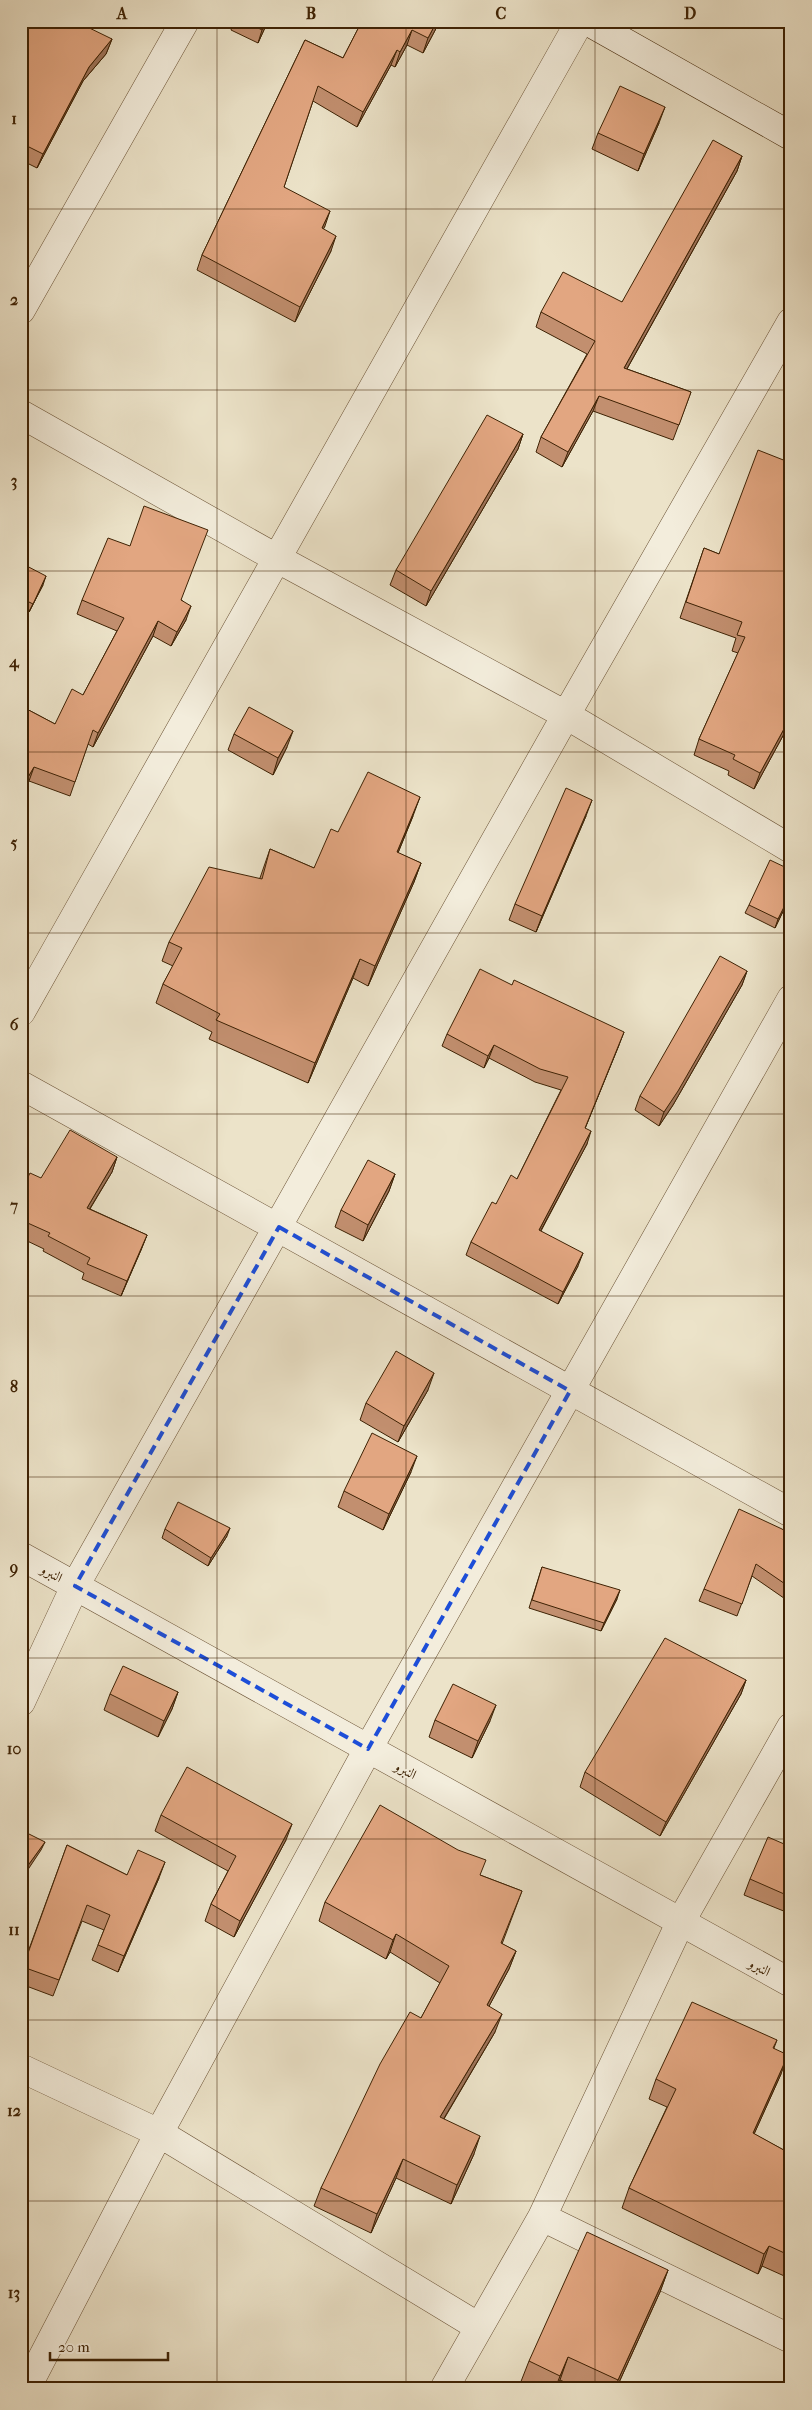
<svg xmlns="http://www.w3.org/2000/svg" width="812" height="2410" font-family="'IM FELL French Canon',Amiri,serif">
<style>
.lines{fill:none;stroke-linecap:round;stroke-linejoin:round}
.street-casing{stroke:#6a5235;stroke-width:29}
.secondary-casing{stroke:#3e2204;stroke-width:29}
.street{stroke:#f3eddc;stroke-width:28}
.secondary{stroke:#f3eddc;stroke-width:28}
.wall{fill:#c28f6f;stroke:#3e2204}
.shaded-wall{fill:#9e745a;stroke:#3e2204}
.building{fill:#e2a681;stroke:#3e2204}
.marked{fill:none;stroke:#1d4ed8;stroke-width:4;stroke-dasharray:10 6;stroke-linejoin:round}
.grid{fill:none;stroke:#3e2204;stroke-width:1;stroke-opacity:0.55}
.labels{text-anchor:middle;stroke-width:4;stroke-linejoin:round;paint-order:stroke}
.street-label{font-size:14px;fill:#3e2204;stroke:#f3eddc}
.neatline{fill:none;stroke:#3e2204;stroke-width:2}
.grid-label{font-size:16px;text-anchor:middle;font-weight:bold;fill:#3e2204}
</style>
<rect width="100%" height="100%" fill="#ece3c9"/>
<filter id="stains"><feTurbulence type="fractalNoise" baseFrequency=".004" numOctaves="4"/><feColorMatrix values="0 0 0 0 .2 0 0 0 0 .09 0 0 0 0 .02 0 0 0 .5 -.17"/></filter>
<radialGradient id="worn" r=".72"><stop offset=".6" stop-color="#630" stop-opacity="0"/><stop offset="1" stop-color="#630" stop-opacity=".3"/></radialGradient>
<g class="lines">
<defs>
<path id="street" d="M21,310L185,21
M21,414L278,559L566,715L791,849
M21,1012L580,21
M21,1085L791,1513
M21,1556L791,1983
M21,1702L75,1586L566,715L791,322
M21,2068L159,2133L479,2327
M542,2217L791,2339
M26,2389L159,2133L368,1749L791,999
M444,2389L542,2217L680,1923L791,1727"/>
<path id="secondary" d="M587,21L791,136"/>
</defs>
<use href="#street" class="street-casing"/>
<use href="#secondary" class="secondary-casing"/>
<use href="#street" class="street"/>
<use href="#secondary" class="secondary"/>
</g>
<path class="wall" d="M21,21L112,39L106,54L83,81L37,168L21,160Z
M234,21H268L258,43L231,30Z
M362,21H440L423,53L407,45L395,67L391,65L357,127L313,101L284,187L325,226L323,229L331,251L295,322L197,270L202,255L305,40L343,58Z
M659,123L638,171L592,149L598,133Z
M742,156L737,171L627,369L691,392L673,440L593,411L562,467L536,452L541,437L587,354L536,327L541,312L622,302Z
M523,434L518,449L426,606L390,585L396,570Z
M787,532L791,721L754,789L728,775L729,771L694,755L699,739L738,653L732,651L736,638L680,618L704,548L719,554Z
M21,563L43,585L29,612L21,608Z
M82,600H182L186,620L171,646L153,636L93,747L88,744L70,796L29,781L21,794V706L55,724L83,695L117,631L77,614Z
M234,734L287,747L273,775L228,750Z
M413,816L398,853L421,863L414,882L368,986L353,978L308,1083L209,1039L212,1032L156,1003L163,984L173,966L162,961L169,942L260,878L270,849L314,868L338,832Z
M586,816L536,932L509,920L515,904Z
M791,870V895L775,928L745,913L749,905Z
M747,971L742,985L673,1105L659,1126L635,1110L640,1096Z
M447,1034L619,1045L585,1128L587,1144L541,1231L578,1266L558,1304L466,1255L471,1242L496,1204L517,1179L561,1090L535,1082L489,1058L484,1068L442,1046Z
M117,1157L112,1172L90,1209L147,1235L141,1250L121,1296L82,1279L84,1273L43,1251L44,1249L21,1238V1191L41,1178Z
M395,1174L389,1191L363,1241L335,1227L341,1210Z
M428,1390L398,1442L360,1420L366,1403Z
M411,1472L383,1530L338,1507L344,1491Z
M165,1529L227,1536L208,1566L162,1538Z
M791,1535V1603L752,1576L737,1616L699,1601L704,1589Z
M542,1567L617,1599L601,1631L529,1608Z
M746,1680L741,1694L660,1836L580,1787L585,1772Z
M178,1692L172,1709L158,1737L104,1710L110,1694Z
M435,1720L490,1721L472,1758L429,1737Z
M161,1815L286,1840L234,1937L205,1921L211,1904L228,1871L155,1831Z
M67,1845L127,1875L159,1878L118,1972L92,1960L104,1930L82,1921L53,1996L21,1984V1971Z
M791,1847V1914L744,1895L750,1879Z
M480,1875L522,1891L502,1944L516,1951L509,1969L489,2006L495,2032L444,2119L474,2154L451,2204L396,2178L371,2233L314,2206L321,2188L421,2018L440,1983L390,1952L386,1959L319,1921L325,1902Z
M777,2040L774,2048L781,2074L754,2134L791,2154V2279L762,2266L758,2274L622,2208L629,2188L667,2107L649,2099L656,2079Z
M668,2270L660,2292L616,2389H580L560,2380L556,2389H531L520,2384L529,2361Z"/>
<path class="shaded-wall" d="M267,21H268L258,43L262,30Z
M437,21H440L423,53L428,38Z
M412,30L407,45L395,67L400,52Z
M112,39L106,54L83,81L37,168L43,154L89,67Z
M397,50L391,65L357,127L363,112Z
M665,107L659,123L638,171L644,154Z
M742,156L737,171L619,383L624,368Z
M330,211L325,226L316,243L322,228Z
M336,236L331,251L295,322L300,307Z
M599,396L593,411L562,467L568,452Z
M523,434L518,449L426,606L431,591Z
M791,520V524L779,547L785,531Z
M46,576L43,585L29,612L33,604Z
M191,606L186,620L171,646L177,632Z
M158,621L153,636L93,747L98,733Z
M791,716V721L754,789L760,773Z
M293,731L287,747L273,775L278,758Z
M34,767L29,781L21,794V789Z
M420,797L413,816L390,872L397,852Z
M592,800L586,816L536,932L542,916Z
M421,863L414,882L368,986L375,966Z
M791,893V895L775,928L778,919Z
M360,959L353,978L308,1083L315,1063Z
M747,971L742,985L673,1105L659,1126L664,1112Z
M624,1032L619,1045L580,1141L585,1128Z
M494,1045L489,1058L484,1068L488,1056Z
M591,1131L587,1144L534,1243L539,1230Z
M117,1157L112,1172L81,1223L87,1208Z
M395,1174L389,1191L363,1241L368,1225Z
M147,1235L141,1250L121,1296L127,1281Z
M583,1253L578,1266L558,1304L563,1292Z
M434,1373L428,1390L398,1442L404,1426Z
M417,1456L411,1472L383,1530L389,1514Z
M230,1528L227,1536L208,1566L211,1558Z
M620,1590L617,1599L601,1631L604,1623Z
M746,1680L741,1694L660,1836L666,1822Z
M178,1692L172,1709L158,1737L164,1721Z
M496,1705L490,1721L472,1758L478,1741Z
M292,1824L286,1840L234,1937L240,1921Z
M45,1842L41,1850L21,1880V1875Z
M165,1862L159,1878L118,1972L124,1956Z
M396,1934L390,1952L386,1959L393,1940Z
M516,1951L509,1969L480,2023L487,2005Z
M502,2014L495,2032L434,2135L440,2117Z
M788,2055L781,2074L746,2152L753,2133Z
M480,2136L474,2154L451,2204L457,2185Z
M403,2159L396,2178L371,2233L377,2214Z
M769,2246L762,2266L758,2274L764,2254Z
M668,2270L660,2292L616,2389H615L618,2380Z
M568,2357L560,2380L555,2389L560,2376Z"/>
<path class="building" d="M21,21H75L112,39L89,67L43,154L21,143Z
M245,21H267L262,30Z
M362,21H437L428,38L412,30L400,52L397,50L363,112L318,86L284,187L330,211L322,228L336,236L300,307L202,255L305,40L343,58Z
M620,86L665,107L644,154L598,133Z
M713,140L742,156L624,368L691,392L679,425L599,396L568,452L541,437L595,341L541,312L563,272L622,302Z
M487,415L523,434L431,591L396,570Z
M758,450L791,463V520L785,531L791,534V716L760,773L733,759L735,755L699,739L745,637L737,635L742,622L686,602L704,548L719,554Z
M144,506L208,530L181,600L191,606L177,632L158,621L98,733L93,730L75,782L34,767L21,789V706L55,724L72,689L83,695L124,618L82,600L108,538L130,546Z
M21,563L46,576L33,604L21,598Z
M249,707L293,731L278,758L234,734Z
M368,772L420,797L397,852L421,863L375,966L360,959L315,1063L216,1020L220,1014L163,984L182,948L169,942L209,867L262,879L270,849L314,868L331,829L338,832Z
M566,788L592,800L542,916L515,904Z
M21,830L28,831L21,862Z
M770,860L791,870V893L778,919L749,905Z
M720,956L747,971L678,1091L664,1112L640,1096Z
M480,969L512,985L514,980L624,1032L585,1128L591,1131L539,1230L583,1253L563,1292L471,1242L492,1202L496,1204L511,1175L517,1179L568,1077L540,1069L494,1045L488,1056L447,1034Z
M70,1130L117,1157L87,1208L147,1235L127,1281L87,1264L90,1258L48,1236L50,1233L21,1220V1191L30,1173L41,1178Z
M368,1160L395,1174L368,1225L341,1210Z
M396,1351L434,1373L404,1426L366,1403Z
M372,1433L417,1456L389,1514L344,1491Z
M178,1502L230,1528L211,1558L165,1529Z
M739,1509L782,1529L791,1535V1588L756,1564L742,1604L704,1589Z
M542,1567L620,1590L604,1623L532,1600Z
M665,1638L746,1680L666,1822L585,1772Z
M123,1666L178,1692L164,1721L110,1694Z
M453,1684L496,1705L478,1741L435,1720Z
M187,1767L292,1824L240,1921L211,1904L236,1856L161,1815Z
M380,1805L458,1850L486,1860L480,1875L522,1891L501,1943L516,1951L487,2005L502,2014L440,2117L480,2136L457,2185L403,2159L377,2214L321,2188L380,2064L410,2012L421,2018L449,1966L396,1934L393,1940L325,1902Z
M21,1830L45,1842L21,1875Z
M768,1837L791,1847V1897L750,1879Z
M67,1845L127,1875L138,1850L165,1862L124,1956L98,1945L110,1915L87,1905L59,1980L23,1967Z
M692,2002L777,2040L773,2048L788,2055L753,2133L791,2154V2256L769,2246L764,2254L629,2188L676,2089L656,2079Z
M587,2232L668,2270L618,2380L568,2357L560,2376L529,2361Z"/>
<path class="marked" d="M279,1227L570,1391L368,1749L75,1586Z"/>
<path class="grid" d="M217,21V2389M406,21V2389M595,21V2389M21,209H791M21,390H791M21,571H791M21,752H791M21,933H791M21,1114H791M21,1296H791M21,1477H791M21,1658H791M21,1839H791M21,2020H791M21,2201H791"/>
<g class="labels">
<g class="street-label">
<text transform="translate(52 1573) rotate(29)" y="5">النبرو</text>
<text transform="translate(406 1770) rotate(29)" y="5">النبرو</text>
<text transform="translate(760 1967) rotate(29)" y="5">النبرو</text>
</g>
</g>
<rect width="812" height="2410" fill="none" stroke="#ece3c9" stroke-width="55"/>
<path d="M50 2352v8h118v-8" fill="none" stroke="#3e2204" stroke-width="2.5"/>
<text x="58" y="2352" font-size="15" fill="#3e2204" stroke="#f3eddc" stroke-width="4" paint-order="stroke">20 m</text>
<rect x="28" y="28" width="756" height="2354" class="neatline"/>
<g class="grid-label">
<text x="122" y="19">A</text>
<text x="311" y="19">B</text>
<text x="501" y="19">C</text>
<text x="690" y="19">D</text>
<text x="14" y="124">1</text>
<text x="14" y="305">2</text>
<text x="14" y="486">3</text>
<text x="14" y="667">4</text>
<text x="14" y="848">5</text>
<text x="14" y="1030">6</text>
<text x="14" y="1211">7</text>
<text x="14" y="1392">8</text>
<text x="14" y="1573">9</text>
<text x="14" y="1754">10</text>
<text x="14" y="1935">11</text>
<text x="14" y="2116">12</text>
<text x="14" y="2298">13</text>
</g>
<rect width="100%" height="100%" filter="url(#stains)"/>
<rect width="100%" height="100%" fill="url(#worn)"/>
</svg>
